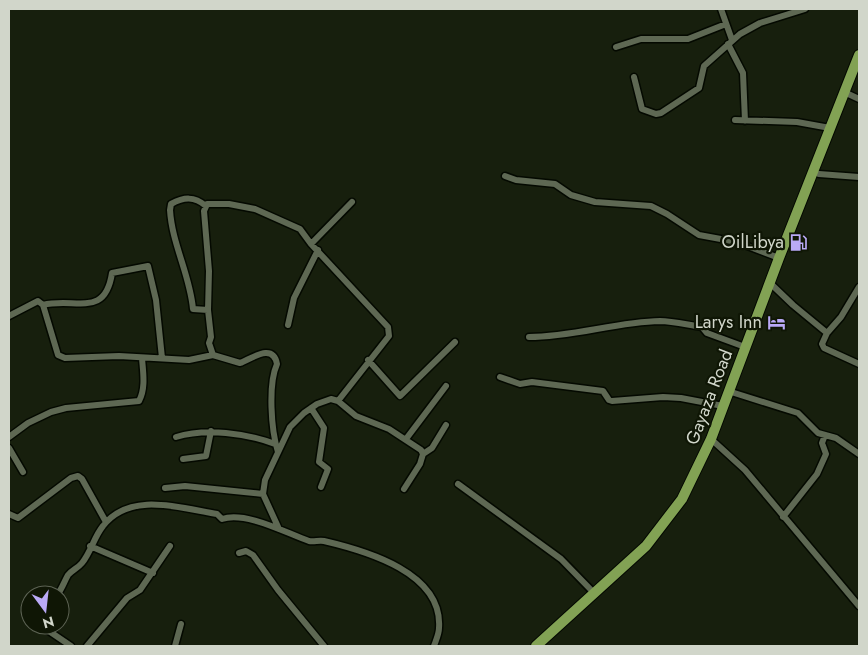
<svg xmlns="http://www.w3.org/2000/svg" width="868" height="655" font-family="Jost,sans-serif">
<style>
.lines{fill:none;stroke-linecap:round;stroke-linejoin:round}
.minor-casing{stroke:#040900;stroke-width:9}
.primary-casing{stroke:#040900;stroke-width:12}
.minor{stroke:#5e6853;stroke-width:6}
.primary{stroke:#82a254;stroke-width:10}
.labels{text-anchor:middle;stroke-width:4.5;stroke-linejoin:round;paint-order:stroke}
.poi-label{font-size:18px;fill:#d1d6ca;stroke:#0f1605;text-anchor:end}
.street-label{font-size:18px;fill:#d1d6ca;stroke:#0f1605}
</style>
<rect width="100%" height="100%" fill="#171f0d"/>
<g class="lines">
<defs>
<path id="minor" d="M721,9L732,40
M728,44L743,73L745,121
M616,47L641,39H688L726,24
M634,77L642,109L656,114L661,113L699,88L704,66L740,34L760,23L805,9
M844,92L859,99
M735,120L797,122L830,128
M819,174L859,177
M505,176L516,180L555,184L571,195L595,202L651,206L667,214L699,235L737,242L779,258
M206,206C194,196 184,197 171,204L170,210C172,244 190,275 193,309L208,310
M311,244L352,202
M770,283L793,305L827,333
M859,287L841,317L827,333L822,344L824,348L859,364
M9,316L38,301L43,305
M288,325L294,298L318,250
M529,337C573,337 616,322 660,321C673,321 688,325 702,327L707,333L745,347
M213,355L209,343L211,337L208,310L209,271L204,211L207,204H229L255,209L300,229L311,244L388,327L389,336L338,401
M162,358L156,300L148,266L112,273C105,319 75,297 43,305L58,355L65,358L119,356L189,360L213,355L240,363C251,359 273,342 277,364C268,384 271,430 278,452
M368,360L400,396L455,342
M500,377L520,384L532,382L603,391L609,400L612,401L663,397L681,398L723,406
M728,391L798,413L818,433L836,438L859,454
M311,408L324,428L319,462L328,469L321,487
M9,437L28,423L51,412L66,408L139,401C146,388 143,372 142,358
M176,437C206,428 246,433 275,444
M406,439L446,386
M711,439L745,470L859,606
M9,448L23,472
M423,454L432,448L446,425
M183,459L206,456L211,431
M458,484L561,559L595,594
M165,488L185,486L263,494
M9,514L18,518L71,478L78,476L82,479L106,522
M783,517L817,474L826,454L822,443L825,435
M279,529L263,494L265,480L290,427L304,413L317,404L331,399L338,401L356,416L389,429L421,450L423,454L420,464L404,489
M90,546L153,573
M239,553L246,551L253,555L278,590L324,646
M57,595C62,589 64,582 68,575C72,570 78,568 82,563C91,552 94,537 103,526C130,491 180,508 217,514L222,519C246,511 286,533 309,541C314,542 319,540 324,541C367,551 443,573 439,628C439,634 436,640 434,646
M40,625L71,646
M87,646L127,598L140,590L170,546
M175,646L181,624"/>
<path id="primary" d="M536,646L646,546L682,499L711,439L779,258L859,55"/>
</defs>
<use href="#minor" class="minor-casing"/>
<use href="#primary" class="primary-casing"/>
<use href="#minor" class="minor"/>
<use href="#primary" class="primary"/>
</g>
<defs>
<symbol id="fuel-bare" viewBox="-9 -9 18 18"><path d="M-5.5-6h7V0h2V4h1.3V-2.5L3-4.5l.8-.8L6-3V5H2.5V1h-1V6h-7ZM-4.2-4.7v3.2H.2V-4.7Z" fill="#baaaf7" stroke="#0f1605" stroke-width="2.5" paint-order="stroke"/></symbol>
<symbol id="hotel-bare" viewBox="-9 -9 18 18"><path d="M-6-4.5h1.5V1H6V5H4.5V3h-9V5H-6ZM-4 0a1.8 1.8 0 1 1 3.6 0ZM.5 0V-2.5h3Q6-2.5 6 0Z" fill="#baaaf7" stroke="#0f1605" stroke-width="2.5" paint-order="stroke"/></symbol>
</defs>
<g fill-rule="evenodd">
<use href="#fuel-bare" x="786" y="230" width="25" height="25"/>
<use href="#hotel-bare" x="764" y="310" width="25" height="25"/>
</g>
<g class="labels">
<g class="poi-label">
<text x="784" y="248">OilLibya</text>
<text x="762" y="328">Larys Inn</text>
</g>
<g class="street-label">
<text transform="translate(709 397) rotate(-69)" y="6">Gayaza Road</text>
</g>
</g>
<rect width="868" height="655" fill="none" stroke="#d1d6ca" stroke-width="20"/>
<g transform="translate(45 610) rotate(165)"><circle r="24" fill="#0f1605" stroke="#5d6354"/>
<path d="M0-4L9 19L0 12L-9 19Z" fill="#baaaf7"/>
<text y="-8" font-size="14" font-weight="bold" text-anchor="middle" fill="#d1d6ca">N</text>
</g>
</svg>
